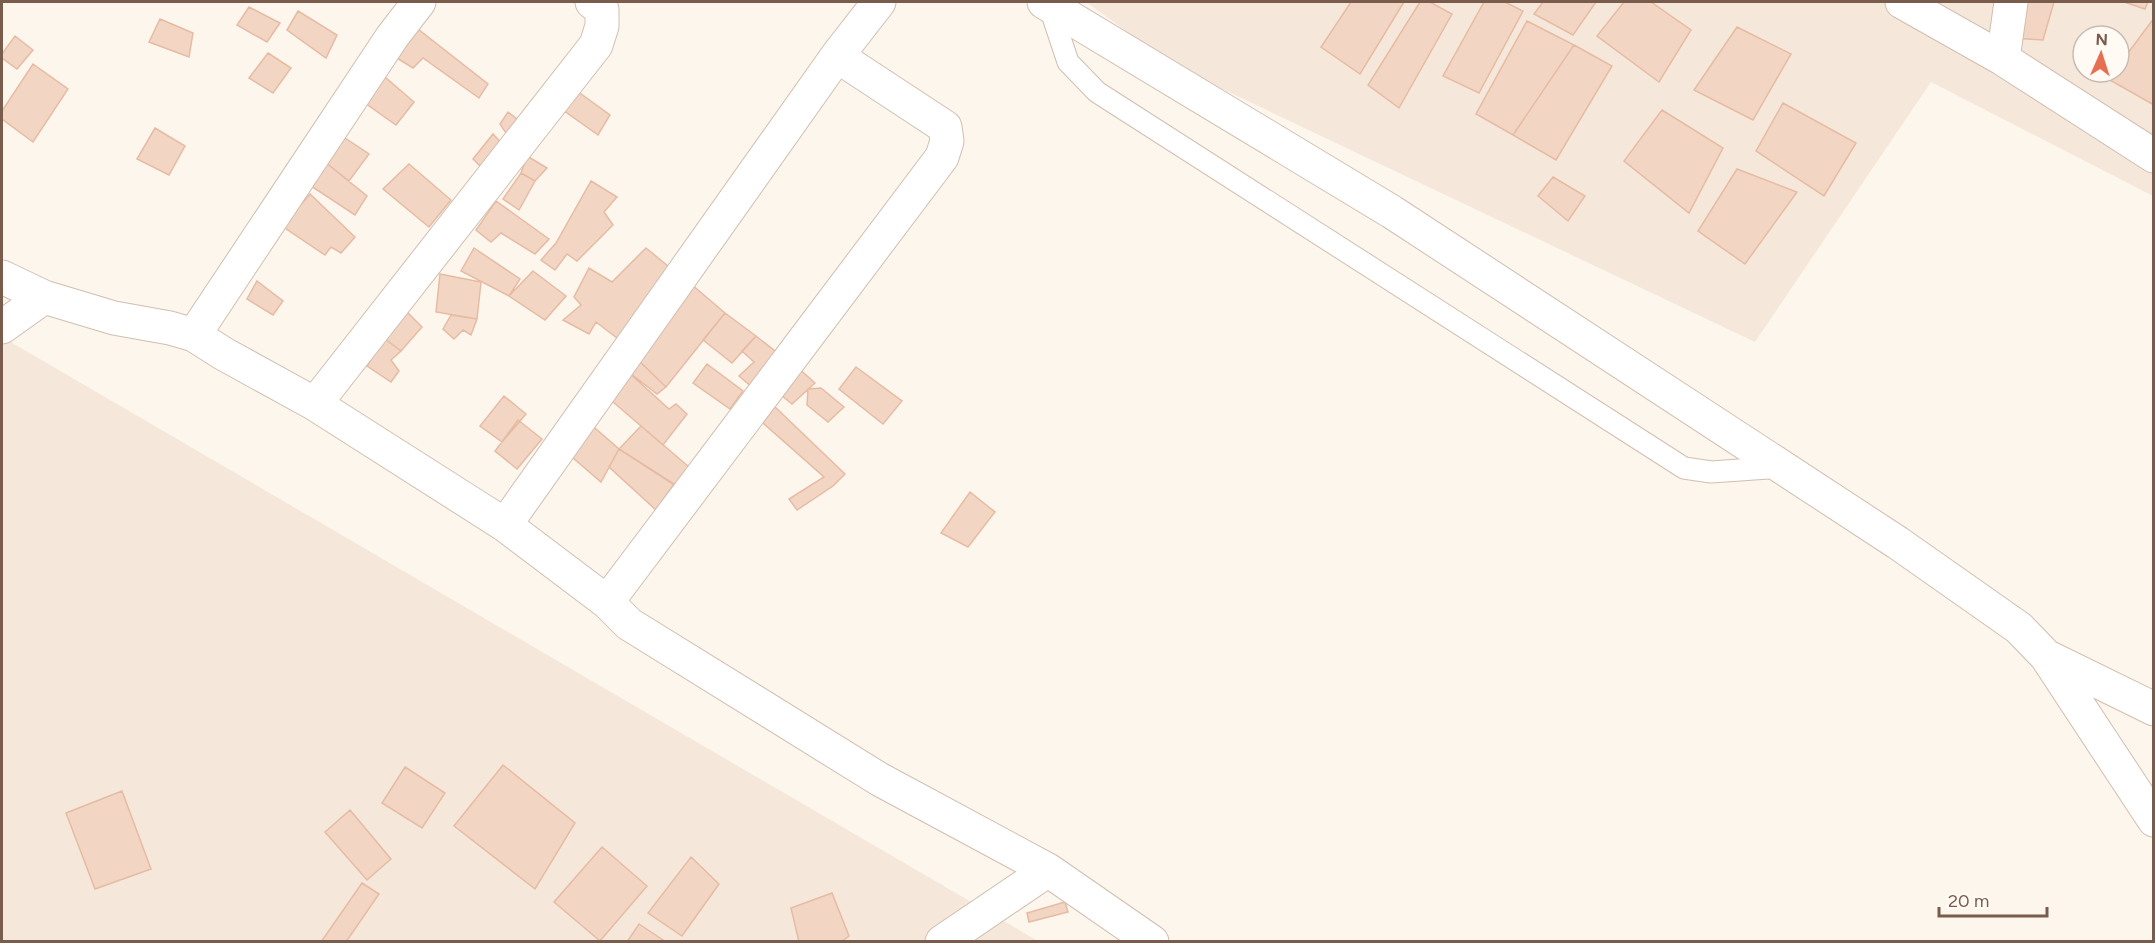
<svg xmlns="http://www.w3.org/2000/svg" width="2155" height="943" font-family="Figtree,sans-serif">
<style>
.residential{fill:#f5e8da;fill-rule:evenodd}
.building{fill:#f3d5c3;stroke:#e6bba3;stroke-width:1.5}
.lines{fill:none;stroke-linecap:round;stroke-linejoin:round}
.lane-casing{stroke:#d1beb0;stroke-width:23}
.street-casing{stroke:#d1beb0;stroke-width:35}
.lane{stroke:#fff;stroke-width:21}
.street{stroke:#fff;stroke-width:33}
</style>
<rect width="100%" height="100%" fill="#fdf6ec"/>
<path class="residential" d="M1086,2H2153V196L1931,82L1755,342L1176,67ZM2083,36H2119V72H2083Z
M2,337L1038,941H2Z"/>
<path class="building" d="M1351,2H1404L1360,74L1321,47Z
M1420,2H1430L1452,14L1399,108L1368,85Z
M1484,2H1505L1523,11L1479,93L1443,76Z
M1543,2H1596L1573,35L1534,14Z
M1624,2H1651L1691,30L1659,82L1597,36Z
M2022,2H2054L2043,40L2014,38Z
M2124,2H2148L2145,9Z
M249,7L280,23L267,42L237,25Z
M298,11L337,35L326,58L287,30Z
M2154,18V105L2108,79L2113,72H2119V65Z
M160,19L193,33L189,57L149,42Z
M1527,21L1574,45L1513,135L1476,114Z
M409,22L488,84L479,98L423,58L413,68L387,52Z
M1737,27L1791,54L1753,120L1694,90Z
M15,36L33,50L17,69L2,58V54Z
M1574,45L1612,66L1556,160L1513,135Z
M268,53L291,68L273,93L249,78Z
M33,64L68,89L33,142L2,119V111Z
M378,71L414,102L396,125L358,98Z
M577,91L610,115L598,135L563,110Z
M1783,103L1856,143L1824,196L1756,151Z
M1662,110L1723,148L1689,213L1624,161Z
M508,112L530,129L512,142L500,124Z
M155,128L185,146L169,175L137,159Z
M493,134L509,151L487,173L473,159Z
M345,138L369,154L349,181L325,162Z
M527,156L547,168L535,181L521,173Z
M325,162L367,196L355,215L311,186Z
M409,164L451,200L429,227L383,189Z
M1737,169L1797,192L1745,264L1698,231Z
M521,173L535,181L519,210L503,199Z
M1553,177L1585,196L1568,221L1538,196Z
M591,181L617,197L604,212L613,225L577,261L567,254L555,270L541,260L556,243Z
M310,194L355,237L341,253L331,247L325,255L282,226Z
M496,201L549,239L535,254L501,233L491,242L476,230Z
M474,248L520,279L509,296L461,271Z
M646,248L674,271L617,338L596,322L589,334L563,320L581,305L574,297L589,268L612,282Z
M533,271L566,296L545,320L509,296Z
M440,274L481,282L477,319L436,312Z
M257,281L283,301L273,315L247,299Z
M691,284L725,313L666,387L636,358Z
M404,309L422,327L401,351L384,338Z
M725,313L756,336L732,363L703,340Z
M451,315L477,319L471,335L463,330L454,339L443,329Z
M756,336L785,359L760,394L739,376L754,362L742,351Z
M384,338L401,351L391,360L399,371L391,382L367,366Z
M636,358L666,387L657,394L626,370Z
M707,364L743,391L730,409L693,383Z
M796,366L815,383L792,404L775,390Z
M856,367L902,401L883,424L839,389Z
M626,370L669,409L676,404L687,414L663,445L605,395Z
M821,388L844,407L828,422L807,405L808,389Z
M504,396L526,414L502,442L480,426Z
M773,405L845,474L833,486L797,510L789,499L824,477L763,423Z
M518,420L542,439L517,469L495,451Z
M588,422L619,449L601,482L566,452Z
M641,426L695,472L682,490L619,449Z
M619,449L674,484L656,510L609,467Z
M970,492L995,512L968,547L941,533Z
M503,765L575,823L535,889L454,826Z
M405,767L445,793L422,828L382,803Z
M122,791L151,869L95,889L66,813Z
M350,810L391,859L367,880L325,832Z
M602,847L647,886L600,941L554,902Z
M691,857L719,884L682,936L648,913Z
M362,883L379,894L346,942H321Z
M832,893L849,936L841,942H799L791,908Z
M1065,902L1068,912L1029,922L1027,913Z
M639,924L666,942H627Z"/>
<g class="lines">
<defs>
<path id="lane" d="M1049,5L1068,62L1097,92L1684,468L1711,472L1782,467"/>
<path id="street" d="M1044,2L1392,212L1898,543L2019,628L2046,656L2154,820
M1902,2L2003,59L2154,156
M2003,59L2011,2
M2,277L44,297L114,318L170,328L194,335L224,354L315,404L505,525L607,602L629,624L879,779L1048,870L1152,942
M2,327L44,297
M194,335L392,37L419,2
M315,404L596,45L602,26V10L592,2
M505,525L837,56L879,2
M607,602L942,157L947,141L945,127L837,56
M2048,657L2154,709
M942,942L1048,870"/>
</defs>
<use href="#lane" class="lane-casing"/>
<use href="#street" class="street-casing"/>
<use href="#lane" class="lane"/>
<use href="#street" class="street"/>
</g>
<rect width="2155" height="943" fill="none" stroke="#7a5c4d" stroke-width="6"/>
<g transform="translate(2101 54) rotate(3)"><circle r="28" fill="#fffaf3" stroke="#cabbb1" stroke-width="1.5"/>
<path d="M0-4.5L10 22L0 15L-10 22Z" fill="#e76f51"/>
<text y="-9" font-size="16" font-weight="bold" text-anchor="middle" fill="#7a5c4d">N</text>
</g>
<path d="M1939 907v9h108v-9" fill="none" stroke="#7a5c4d" stroke-width="3"/>
<text x="1948" y="907" font-size="18" fill="#7a5c4d" stroke="#fffaf3" stroke-width="4.5" paint-order="stroke">20 m</text>
</svg>
